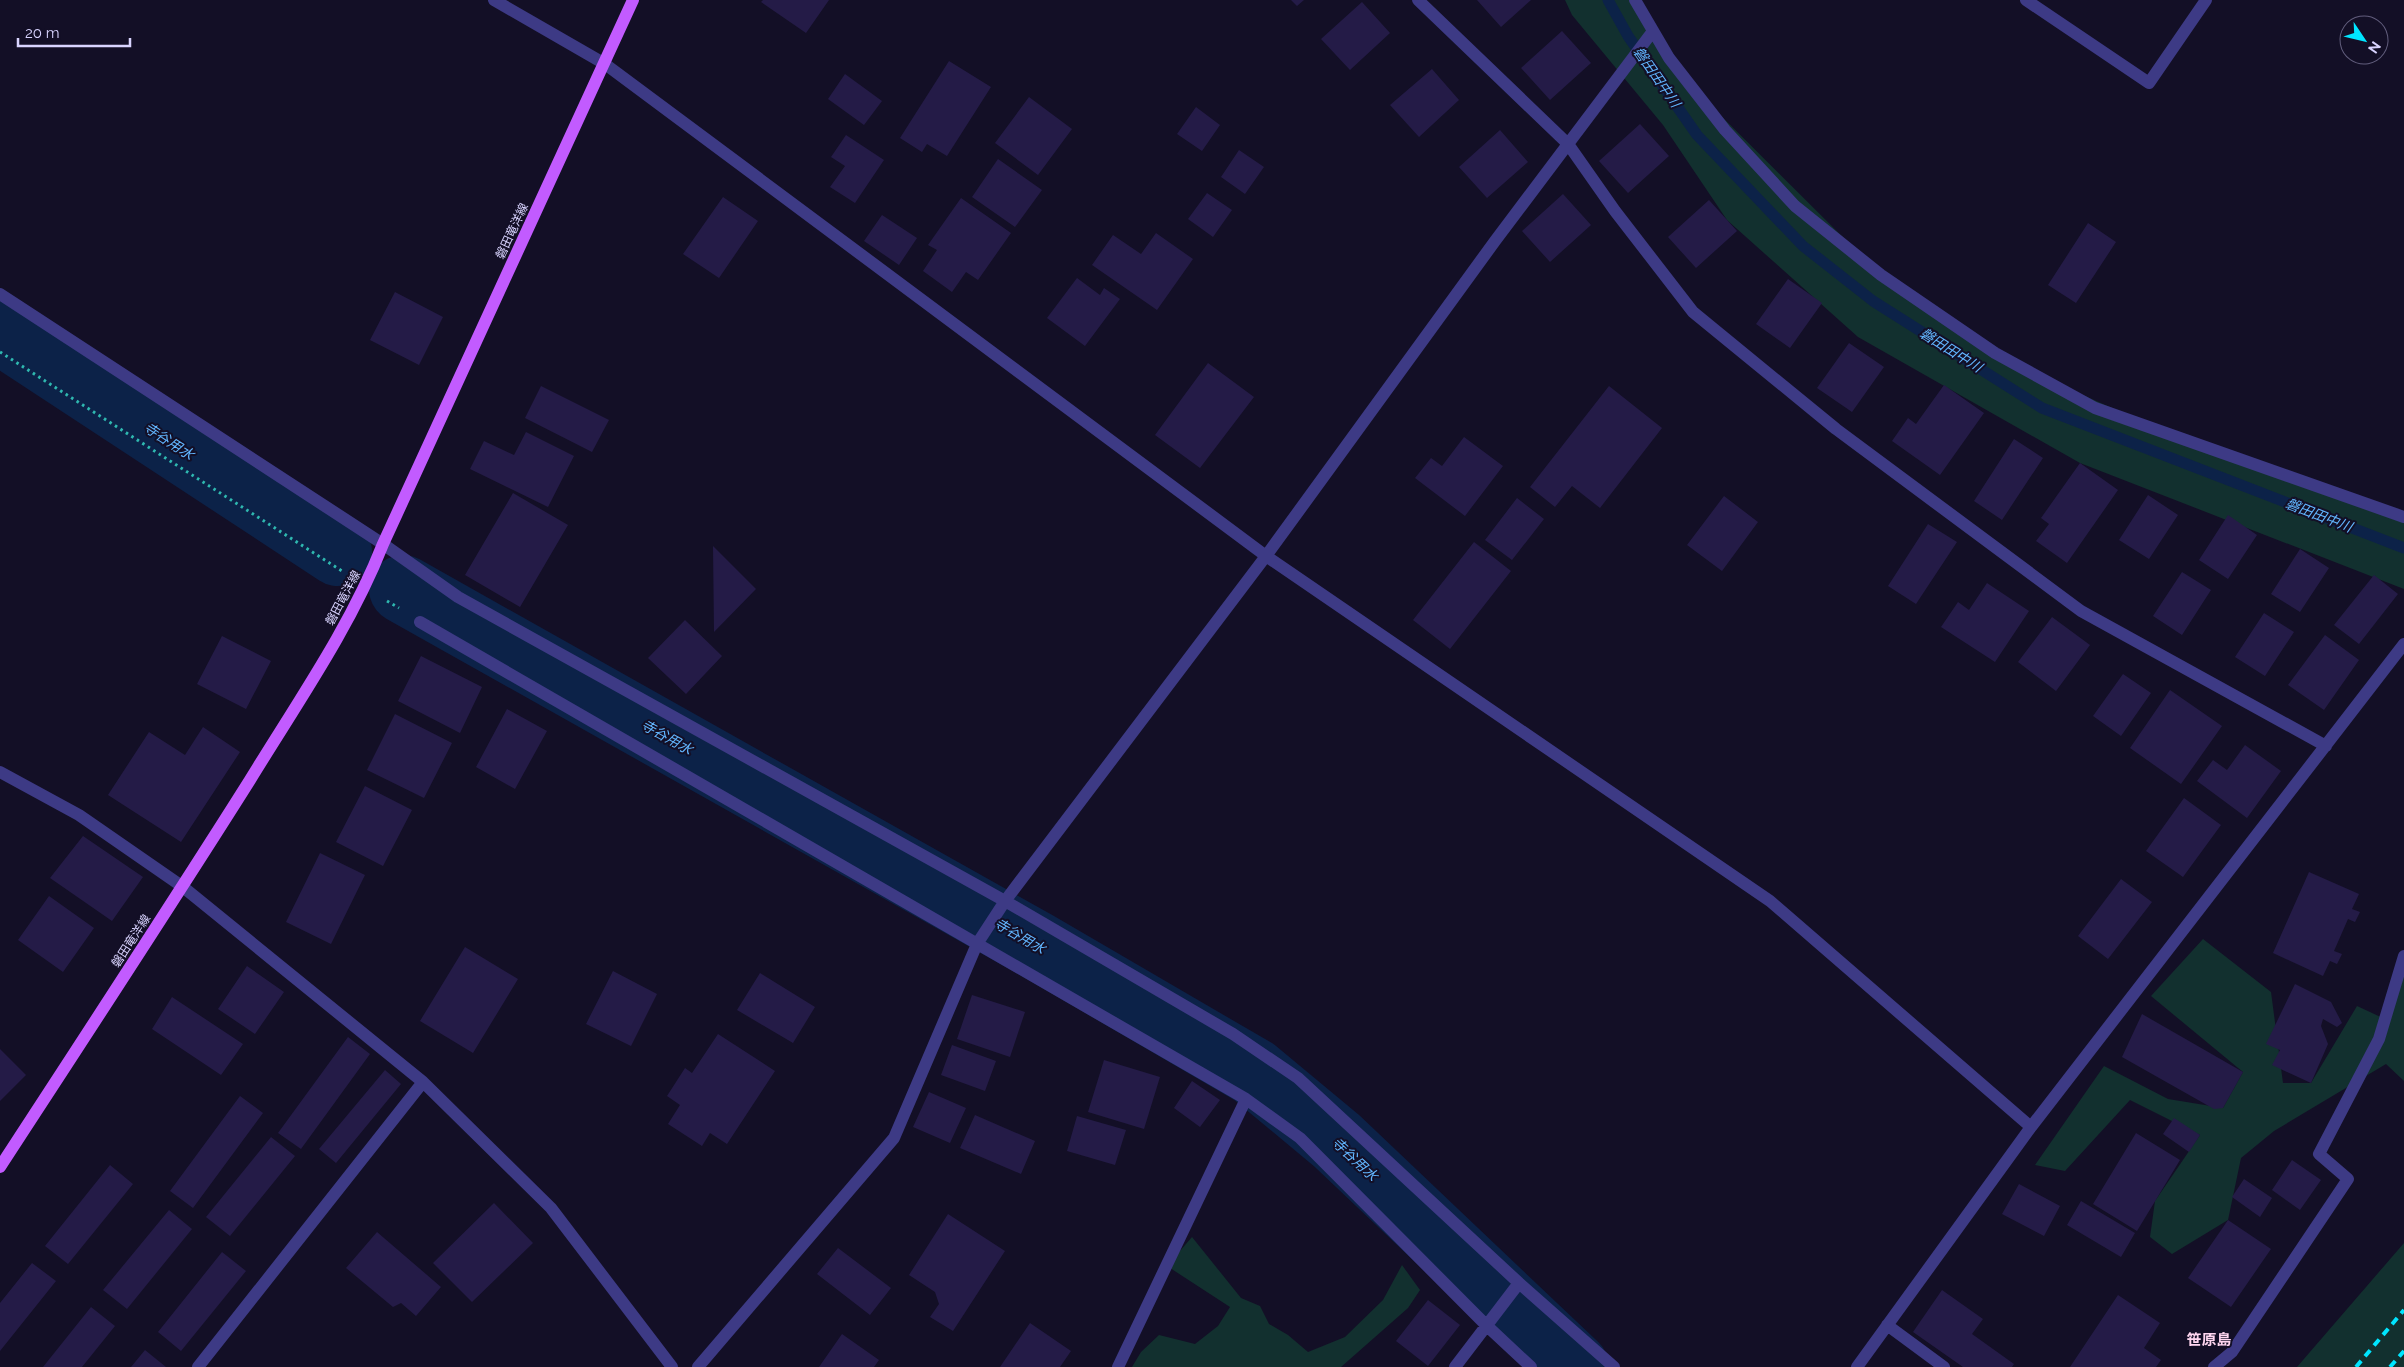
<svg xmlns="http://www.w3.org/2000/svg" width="2404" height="1367" font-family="Raleway,'Noto Sans JP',sans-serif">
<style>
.green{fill:#12302f}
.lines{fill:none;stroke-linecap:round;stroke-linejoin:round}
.stream{stroke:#0c2248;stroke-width:11}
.river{stroke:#0c2248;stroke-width:68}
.building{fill:#241b47}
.path{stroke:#2fb8b0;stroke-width:3;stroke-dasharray:2.5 4;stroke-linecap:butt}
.minor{stroke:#3d3a85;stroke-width:12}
.major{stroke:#c25bff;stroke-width:12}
.rail{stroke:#00e5ff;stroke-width:4;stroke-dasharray:8 6;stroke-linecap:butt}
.labels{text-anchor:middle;stroke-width:4;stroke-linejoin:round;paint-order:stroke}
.street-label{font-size:12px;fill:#d9d4ff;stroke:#130f26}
.water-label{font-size:14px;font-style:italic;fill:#62b6ff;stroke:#130f26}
.quarter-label{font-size:15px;font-weight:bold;fill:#ffd6f0;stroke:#130f26}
</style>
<rect width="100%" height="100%" fill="#130f26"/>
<path class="green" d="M1565,0H1636L1691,86L1881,275L2026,370L2176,436L2404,517V589L2080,463L1858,337L1727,220L1663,125L1572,15Z
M2203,939L2271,992L2283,1083H2311L2357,1006L2385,1019L2404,956V1081L2386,1064L2274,1131L2241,1158L2228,1220L2172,1254L2150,1237L2155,1201L2200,1135L2130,1100L2065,1171L2035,1165L2104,1066L2168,1099L2223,1108L2243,1072L2151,996Z
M1192,1237L1241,1298L1260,1306L1269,1324L1288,1335L1308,1352L1345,1337L1383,1300L1402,1265L1420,1290L1408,1308L1341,1367H1132L1141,1352L1159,1335L1195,1344L1218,1326L1230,1307L1167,1266Z
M2404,1243V1367H2297Z"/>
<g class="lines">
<path class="stream" d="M1608,0L1628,36L1697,135L1803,246L1873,301L2042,408L2404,548"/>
<path class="river" d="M0,330L338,552
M403,589L1036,945L1254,1072L1337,1141L1575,1367"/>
</g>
<path class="building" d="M763,0H829L806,33L761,2Z
M1291,0H1304L1297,6Z
M1477,0H1531L1501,27Z
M1362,2L1390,33L1350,70L1321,39Z
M1562,31L1591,63L1550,100L1521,68Z
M949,61L991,87L947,156L927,144L922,152L900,138Z
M1432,69L1459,100L1419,137L1390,105Z
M845,74L882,101L864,125L828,99Z
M1029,97L1072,129L1038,175L995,143Z
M1196,107L1220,125L1202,151L1177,134Z
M1640,124L1669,156L1628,193L1599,161Z
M1500,130L1528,162L1487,198L1459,167Z
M846,135L884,160L855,203L830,187L845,166L831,157Z
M1239,150L1264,167L1245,194L1221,177Z
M998,159L1042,190L1015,227L972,197Z
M1207,193L1232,210L1213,237L1188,219Z
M1563,194L1591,225L1550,262L1522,231Z
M723,197L758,221L719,278L683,254Z
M961,198L1011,233L978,280L966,272L952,292L923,271L937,250L928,245Z
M1709,200L1737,231L1696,268L1668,237Z
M882,215L917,238L899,265L864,241Z
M2088,223L2116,242L2076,303L2048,285Z
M1156,233L1193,259L1157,310L1092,265L1113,235L1141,254Z
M1077,278L1100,295L1104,288L1120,299L1085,346L1047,318Z
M1788,279L1822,303L1790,348L1756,324Z
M395,292L443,317L419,365L370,340Z
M1849,343L1884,367L1852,412L1817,388Z
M1208,363L1254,397L1200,468L1155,435Z
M1944,385L1984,413L1940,475L1892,441L1908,418L1916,424Z
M541,386L609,420L592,452L525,418Z
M1609,386L1662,428L1600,508L1572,486L1555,507L1530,487Z
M526,432L574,456L548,507L470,469L484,441L514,455Z
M1464,437L1503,466L1465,516L1415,478L1431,458L1442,466Z
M2014,439L2043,458L2002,520L1974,501Z
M2080,463L2118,490L2067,563L2036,541L2049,524L2041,518Z
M513,493L568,525L520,607L465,575Z
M2148,495L2178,515L2149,559L2119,540Z
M1724,496L1758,522L1722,571L1687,545Z
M1517,498L1544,519L1512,560L1485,540Z
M2228,515L2257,535L2228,579L2199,560Z
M1928,524L1957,542L1916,604L1888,586Z
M1474,542L1511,571L1450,649L1413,620Z
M713,546L756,589L714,632Z
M2300,549L2329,568L2300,612L2271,594Z
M2182,572L2211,590L2182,635L2153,616Z
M2374,575L2398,594L2359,644L2334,625Z
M1987,583L2029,611L1995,662L1941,627L1958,602L1969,610Z
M2264,613L2294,632L2265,676L2235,657Z
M2052,617L2090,645L2056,691L2018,662Z
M685,620L722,656L686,694L648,658Z
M2325,635L2359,660L2324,710L2288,685Z
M222,636L271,661L246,709L197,684Z
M421,656L482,687L460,733L398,701Z
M2123,674L2151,693L2121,736L2093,716Z
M2170,690L2222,726L2181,784L2130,748Z
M507,709L547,731L515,789L476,767Z
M395,714L452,743L424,798L367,770Z
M203,727L240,752L181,842L108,795L149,732L185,755Z
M2245,745L2281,771L2247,818L2197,781L2213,760L2227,770Z
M365,786L412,810L383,866L336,842Z
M2184,798L2221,825L2183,877L2146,851Z
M83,836L143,877L112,921L50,878Z
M320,853L365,875L331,944L286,922Z
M2309,872L2359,894L2352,909L2360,912L2355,922L2348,919L2334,951L2342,954L2337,964L2330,961L2323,976L2273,953Z
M2121,879L2152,902L2108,959L2078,936Z
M49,896L94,928L63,972L18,940Z
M465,947L518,979L473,1053L420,1021Z
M247,966L284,992L255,1034L218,1009Z
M613,971L657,994L631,1046L586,1024Z
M760,973L815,1007L793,1043L737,1010Z
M2295,984L2331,1002L2342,1023L2337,1027L2323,1019L2321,1026L2328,1044L2311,1083L2272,1065L2280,1050L2266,1044Z
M972,995L1025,1012L1010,1057L957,1039Z
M172,997L243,1044L221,1075L152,1029Z
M2142,1014L2243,1072L2223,1108L2214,1109L2122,1057Z
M718,1034L775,1071L727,1144L710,1133L702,1146L668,1124L680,1105L667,1096L685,1068L692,1073Z
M348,1037L370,1054L301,1149L278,1133Z
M952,1045L996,1061L985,1091L941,1075Z
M0,1049L26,1075L0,1101Z
M1104,1060L1160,1077L1144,1129L1088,1112Z
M385,1070L401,1084L336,1163L319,1149Z
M1192,1081L1220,1100L1200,1127L1174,1108Z
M929,1092L966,1108L950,1143L913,1127Z
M240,1096L263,1113L193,1208L170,1191Z
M975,1115L1035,1141L1021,1174L960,1148Z
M1077,1116L1126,1130L1115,1165L1067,1151Z
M2174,1118L2200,1135L2189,1152L2163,1134Z
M2136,1133L2180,1160L2137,1231L2093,1204Z
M271,1137L295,1156L230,1236L206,1217Z
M2292,1160L2321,1180L2300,1210L2272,1190Z
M110,1165L133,1184L68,1264L45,1246Z
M2244,1179L2272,1198L2260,1217L2232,1197Z
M2019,1184L2060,1206L2044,1236L2002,1214Z
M2081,1201L2135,1233L2121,1257L2067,1225Z
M494,1203L533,1243L472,1302L433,1263Z
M169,1210L192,1229L127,1309L103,1290Z
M948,1214L1005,1251L953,1331L930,1317L939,1304L935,1292L909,1275Z
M2228,1220L2271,1249L2231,1307L2188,1278Z
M377,1232L441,1287L416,1316L401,1303L393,1307L346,1268Z
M838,1248L891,1288L870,1315L817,1274Z
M222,1252L246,1271L181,1351L158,1332Z
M32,1263L56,1281L0,1351V1303Z
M1942,1290L1983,1319L1972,1334L2014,1364L2012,1367H1963L1913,1332Z
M2118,1295L2160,1323L2144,1348L2161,1360L2156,1367H2070Z
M1428,1300L1460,1325L1428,1366L1396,1341Z
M91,1307L115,1326L82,1367H43Z
M1030,1323L1071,1351L1060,1367H1000Z
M842,1334L879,1360L874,1367H819Z
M145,1350L166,1367H131Z"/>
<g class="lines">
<path class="path" d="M0,352L342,571
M387,601L399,608"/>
<path class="minor" d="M494,0L605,64L1266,556L1770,901L2031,1127
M1418,0L1568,144L1615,211L1693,312L1836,429L2081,611L2326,746
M1635,0L1669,58L1725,130L1795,206L1881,275L1995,353L2095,408L2404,517
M2026,0L2149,83L2206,0
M0,294L383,544L458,597L1005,901L1233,1034L1298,1078L1519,1283L1614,1367
M420,622L1246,1099L1300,1138L1486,1325L1531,1367
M0,772L79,815L183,887L423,1082L551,1208L672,1367
M1887,1325L1944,1367
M198,1367L423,1082
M698,1367L894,1138L977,944L1005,901L1266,556L1495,241L1653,31
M1118,1367L1246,1099
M1455,1367L1519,1283
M1857,1367L2031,1127L2404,644
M2214,1367L2232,1352L2348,1179L2319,1154L2379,1039L2404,956"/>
<path class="major" d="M0,1167C84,1038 168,910 250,780C297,703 350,628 383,544L633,0"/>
<path class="rail" d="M2356,1367L2404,1310
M2390,1367L2404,1351"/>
</g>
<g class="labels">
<g class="street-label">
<text transform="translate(512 231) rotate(-65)" y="4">磐田竜洋線</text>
<text transform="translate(343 598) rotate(-62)" y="4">磐田竜洋線</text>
<text transform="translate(131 941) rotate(-57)" y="4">磐田竜洋線</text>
</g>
<g class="water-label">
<text transform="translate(1657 77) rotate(55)" y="5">磐田田中川</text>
<text transform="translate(1951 350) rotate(32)" y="5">磐田田中川</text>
<text transform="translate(169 441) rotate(33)" y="5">寺谷用水</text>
<text transform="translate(2319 515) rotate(21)" y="5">磐田田中川</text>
<text transform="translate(667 737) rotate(29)" y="5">寺谷用水</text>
<text transform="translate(1020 936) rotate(30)" y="5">寺谷用水</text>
<text transform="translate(1355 1159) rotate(43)" y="5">寺谷用水</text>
</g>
<g class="quarter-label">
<text x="2209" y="1345">笹原島</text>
</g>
</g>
<g transform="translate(2364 40) rotate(125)"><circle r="24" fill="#130f26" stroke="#625e7d"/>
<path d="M0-4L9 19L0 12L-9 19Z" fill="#00e5ff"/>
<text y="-8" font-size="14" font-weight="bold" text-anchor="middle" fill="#d9d4ff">N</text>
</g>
<path d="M18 38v8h112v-8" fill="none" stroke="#d9d4ff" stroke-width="2.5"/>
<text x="25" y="38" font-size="15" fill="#d9d4ff" stroke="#130f26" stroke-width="4" paint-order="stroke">20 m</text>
</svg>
